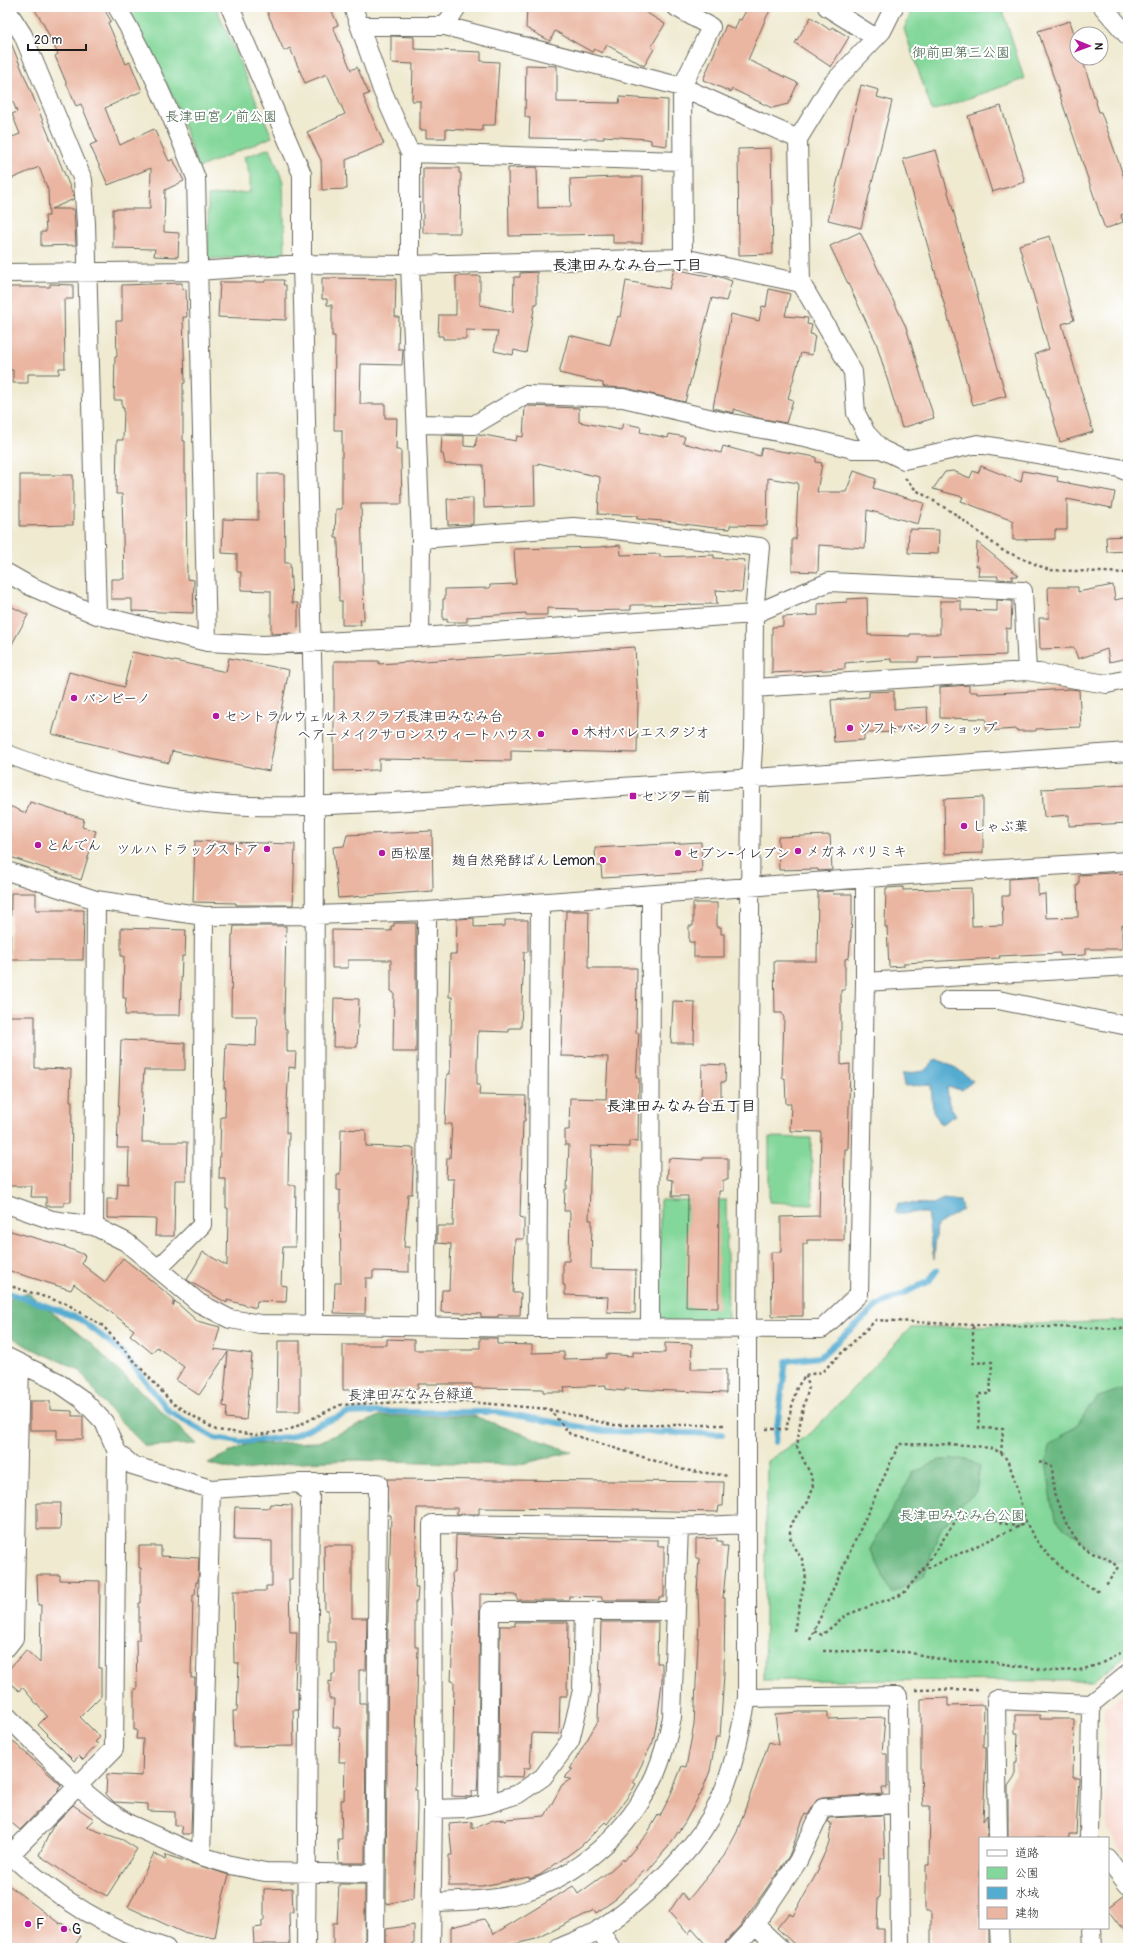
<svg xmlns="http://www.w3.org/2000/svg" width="1135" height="1955" font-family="Pangolin,'Klee One',sans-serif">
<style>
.built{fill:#f7d1c7}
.green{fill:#83d79a;stroke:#507a5b}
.forest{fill:#6ab882;stroke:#436a4f}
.water{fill:#54acd1;stroke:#386476}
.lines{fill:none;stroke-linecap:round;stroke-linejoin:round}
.stream{stroke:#54acd1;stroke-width:6}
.building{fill:#eab6a1}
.minor-casing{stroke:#66645b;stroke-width:20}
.path{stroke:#66645b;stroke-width:2.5;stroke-dasharray:3 3;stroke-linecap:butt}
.minor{stroke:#fff;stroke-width:18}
.poi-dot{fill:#b5179e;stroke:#fff;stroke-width:1.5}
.labels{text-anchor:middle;stroke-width:4;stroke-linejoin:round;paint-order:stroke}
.park-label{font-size:14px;fill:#405d48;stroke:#fff}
.poi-label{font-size:14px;fill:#1c1c1c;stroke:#fff;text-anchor:start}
.street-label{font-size:14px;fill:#1c1c1c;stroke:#fff}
.neighbourhood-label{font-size:15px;font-weight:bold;fill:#1c1c1c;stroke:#fff}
</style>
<rect width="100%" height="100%" fill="#fff"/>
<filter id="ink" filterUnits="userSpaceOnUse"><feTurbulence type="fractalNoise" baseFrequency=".025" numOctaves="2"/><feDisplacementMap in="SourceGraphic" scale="8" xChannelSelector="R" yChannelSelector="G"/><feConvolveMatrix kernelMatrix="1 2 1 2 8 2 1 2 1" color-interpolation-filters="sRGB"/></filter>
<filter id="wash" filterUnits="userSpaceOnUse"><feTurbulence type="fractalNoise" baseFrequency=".012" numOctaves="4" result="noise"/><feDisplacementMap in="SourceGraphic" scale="16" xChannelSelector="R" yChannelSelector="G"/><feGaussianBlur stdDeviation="0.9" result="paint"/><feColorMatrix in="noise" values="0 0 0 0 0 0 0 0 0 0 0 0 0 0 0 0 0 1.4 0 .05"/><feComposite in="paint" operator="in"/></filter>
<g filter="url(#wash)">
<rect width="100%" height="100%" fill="#efead0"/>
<path class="built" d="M1128,1691V1859L1107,1830L1105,1709Z"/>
<path class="green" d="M128,7H216L272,137L198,168L175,101Z
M913,7H1002L1024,79L932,111L904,29Z
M270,148L283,182L285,255L208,259V196L250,192V176L244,157Z
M769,1137L811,1138L813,1204L769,1202Z
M660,1200H726L728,1322H659Z
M1128,1321V1654L1092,1681L764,1680L767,1461L811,1433L910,1328Z"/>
<path class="forest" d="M28,1293L90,1343L196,1444L145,1446L103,1403L80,1370L28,1347L7,1334V1300Z
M1128,1387V1562L1106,1561L1055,1519L1046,1463L1049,1447L1076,1426L1096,1398Z
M379,1416H474L572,1452L517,1465L358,1460L300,1462L239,1471L208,1463L247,1444L319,1442Z
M967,1459L980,1467L976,1492L955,1510L938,1535L924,1577L892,1593L870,1549L913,1473L940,1460Z"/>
<path class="water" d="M936,1059L956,1068L973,1081L962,1090L947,1087L949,1104L956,1115L941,1124L933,1111L931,1085L904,1086L902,1074L924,1071Z
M943,1199L960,1201L962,1210L937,1225L934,1259L927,1213H895L898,1203L933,1204Z"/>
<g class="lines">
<path class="stream" d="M7,1293L28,1299L80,1319L122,1352L170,1412L215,1438L240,1442L289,1437L347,1413L375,1412H497L604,1431L722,1434
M775,1442L786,1361L820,1357L877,1306L929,1281L937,1270"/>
</g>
<g id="blocks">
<path class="building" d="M33,7H103L111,21L108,23L126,64L130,62L142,91L105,108L120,145L154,129L169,161L173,159L184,181L165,190L164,232L179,233L178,257L154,256L155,249L113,248V209H150L151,168L108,185L90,145L97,142L81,104L76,106L55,56L58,54L42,21Z
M265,7H330L338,25L333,27L351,70L357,67L369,94L363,96L384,144L346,160L347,189L322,190L321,160L307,132L345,114L327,74L305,83L290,48L284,51Z
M527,7H637L665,24L651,47L654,49L644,66L607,45L602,53L594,49L592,52L555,31L550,41L526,28Z
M748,7H772L766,18L748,60L798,83L788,104L772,108L732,89L731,92L703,80L726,25L735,29L739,19L741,20Z
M811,17L830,30L832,27L849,37L831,67L795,43Z
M1070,21L1077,43V58H1082L1099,112H1101L1128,189V212L1121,215L1123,222L1105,229L1038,31Z
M7,33L74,197V199L51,209H74L76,245L41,246V232H46L45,216H49L48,190L39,167L11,179L7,170V139L20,134L12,114L17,112L7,87Z
M391,36L414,37V49L481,52V61L499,62L495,125H482V131L446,129V138H426V130H420V101H412L413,64L391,63Z
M526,65L557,66V102L619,103L620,97L668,100L667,146L651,144V140L647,139L604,136V139L529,138L530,118L525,117Z
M861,85L879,90L877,97L892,101L861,228L828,220Z
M1001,106L1025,182L992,192L968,116Z
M771,148L773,254L739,255L738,149Z
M936,150L1006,396L973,405L903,159Z
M537,167L538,208L571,207L570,179L614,177H643L642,243H613V234L509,236L508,168Z
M423,168H459V173H461L460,233H423Z
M860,232L906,327L934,418L902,428L876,342L830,246Z
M1050,236L1074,320L1062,324L1093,432L1060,442L1035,354L1049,349L1019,245Z
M674,269L713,277L714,275L732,281L726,301L712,298L685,402L625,388L606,387L603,386V383L559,373L569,335L610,345L618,316L620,317L626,281L669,289Z
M537,272V304H535L526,353L514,350L513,355L494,351L498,331L466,330V339H443V336H438L439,315H456V276H480V305L513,312L514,277H520V273Z
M322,278L396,279L395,317H399L398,349H403L402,365L361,364L360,404H385V418H397L396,450H401V460L402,504H361L364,620H360L361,625H342V601H339L338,538H335L336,509H342V430H334L335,336H332V305H327V299H322Z
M265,280H284L283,285H286V320L218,317L220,282H265Z
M182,283V290L186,289L187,317H183L185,383H183V441H185V473H186L187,579L194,580L193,613L132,611V599H111V579H124L122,494H116L117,440H123L124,408H122V400H114L115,357H117L116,321H122V285Z
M50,284L73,285V299H64L65,368H59V374H28V383H13V370H9V287H50Z
M769,289L790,294L785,316L808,318L807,324L812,325L810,334L815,335L812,355L801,353L788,398L793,400L786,423L758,418L734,409V413L713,408L731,314L759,321L762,306L766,307Z
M528,406L579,408V422L621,430L623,423L641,427L640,432L668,438L669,434L685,437L683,443L721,453L723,446L760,456L762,448L816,457V462L822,463L817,492H846L854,471L876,479L873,488L924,503L918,524L867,510L865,548L819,545L818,572L792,571V539H796L798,483L768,478L767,526L730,525V529L715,528L676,523V522L637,519V516L598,514L600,477L538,463V465H534L535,506L484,508L483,465L445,464L443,454H441L442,435L464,436V446L475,447L477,436L484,435L516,441L517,436L523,437L525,407Z
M981,466L1021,482L1023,471L1058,477L1057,481L1115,492L1112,508L1067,499V530H1055V539L1013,540V521L961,501L963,497L933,489L945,472L953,471L970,478L973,471L978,473Z
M258,474H284L285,563H290L292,603H298V628L293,633L271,634V591L241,590V572H237V554L222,553L223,519L258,520Z
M20,475H73V525L20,526Z
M473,498V524L448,525L447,499Z
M909,529L939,530L938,554L908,553Z
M1128,536V551L1107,552L1106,537Z
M977,542L1009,568L1019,576H1012V580L998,579V576H978L979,566H976Z
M620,545L621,555L660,554V557L714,555V558L745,560L742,592L716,590L717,604L631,605V610L578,611V609L547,608V615H526V613L467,617V622H447V619L443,620V599H445V589L490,588V585L516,584L514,549L600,547Z
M1113,585L1115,600L1128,597V658L1109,662L1107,649L1078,659L1074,648L1040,649L1039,618H1049L1048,587H1078V592Z
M867,598L868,635L910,636V634H940V601H961V610L997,611V600L1012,601L1011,629L1006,628V655L918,658V662H891V659L845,663V669L772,673V627L783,626V617L818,615V604L847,602V599Z
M7,604L28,615L7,653Z
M635,647L638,701L637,753L511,750V761L379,759V770L334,771V661H379V664Z
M132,652L226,672L229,658L289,670L269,771L172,751L169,763L52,734L69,672L124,687Z
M969,685V692H977V694L1071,689L1079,690L1081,727L1036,729V731H1017V729L986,731V719L940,718V687Z
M894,691V709L927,707L928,727L895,729V732L864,733V740L834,742L831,700L869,697V692Z
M1128,785V823L1069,826V815L1044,817L1042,789Z
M983,797V853L945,854L944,799Z
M30,802L84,819L82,827L96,831L81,880L7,856V805L26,813Z
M432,831L433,891L338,898L333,847L344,846L347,835Z
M830,835L832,870L818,871V869L779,870L778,837Z
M195,841L295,844L293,905H236V903L193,902Z
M701,842L702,872L602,878L601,866H596L595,848Z
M1112,873L1128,874V925H1122V949H1085V955L1060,956V953L999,956L1000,958L904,963V966L889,967L887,927H885L886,888L903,887V890L971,888L972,926L1003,925L1002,896H1009V879L1038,877V895L1045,894L1046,918L1078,917L1077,885H1079V875Z
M832,891L833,894H852V921L849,958L845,959V990H841V1065L850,1064L848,1149H845L844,1240H807V1244H803V1316H772L771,1252H781V1217L819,1216L821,1132L790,1131L791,1104H786L785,1078H782L784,1018L782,1013H775L774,961H817L818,892Z
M11,893H36V910H84L83,960H10Z
M693,903H717V927H721V934H724V957H694V942H689V926H693Z
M566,911H589L588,968H637L636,1033H639L636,1078H639L638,1142L629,1141V1147L591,1146L589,1220H592L591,1269L636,1270L635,1313L607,1312L608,1297L565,1295V1285H563V1261H569L570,1211H564L565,1189H567L569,1145H565V1130H569L570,1098L606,1099L608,1057L561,1056Z
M474,918V927L505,926V920H528V952H524L521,1028H509V1032L478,1031L477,1064V1085H480L479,1095L526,1096L525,1121H523L520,1217L524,1218V1239H515L513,1293H521L520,1315H498V1317H481V1314L441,1312L442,1290H449L451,1244L437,1243V1226H453L454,1179H446L447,1158H450L452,1124H445L447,1074H450L452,997H449L450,954H456L457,919Z
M394,923H416V1052H393L394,993L391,991V960H348V968H332V930L391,931V926H394Z
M234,926H286L284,1019L285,1029H287V1052H296L295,1068L289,1067L286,1117V1133H289L288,1185H296L295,1247H283L281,1285L287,1286L286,1302L257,1301L256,1308L227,1300V1303L187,1280L203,1252L227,1266L228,1214V1208H226V1179H219L221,1117H225L226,1088H224L226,1044L256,1046L257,1016H231L232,935H233Z
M121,928L186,930L185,956H182L180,1015H125L126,998H123L124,956H121Z
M334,998L359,999L357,1047H333Z
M673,1001L695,1002L694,1043H671Z
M8,1016H35V1068L71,1069L70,1101H72L71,1202H64V1206H46V1197H31L32,1186H7V1094H9V1052H8Z
M121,1040L185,1043V1070H144L143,1086L142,1142H187L186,1180H175L174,1236H155L156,1219L107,1218V1199H117L118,1183L128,1184L129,1148H117Z
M702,1064L726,1065L725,1082H721V1103L701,1102Z
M341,1129L366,1130V1146L414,1148L412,1194H408L404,1247H409V1272L373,1271V1278H366L365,1314L334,1313L335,1283H341L340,1190H337V1174H340Z
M669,1158L703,1160V1158H728V1180H723V1191H719L718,1308L686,1307L688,1196H672L673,1180L667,1179Z
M7,1230L60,1245L85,1255L82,1264L105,1282L123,1258L173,1298V1306L175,1301L197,1321L220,1327L214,1349L252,1354L246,1420L226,1418L227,1407L223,1406L228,1352L199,1395L176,1380L184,1367L157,1347L152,1353L130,1335L134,1330L74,1284L71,1290L7,1270Z
M480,1338H497V1344L532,1345V1353L564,1352V1359L606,1358V1354L633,1356V1352L665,1353V1343L692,1344L691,1369H726V1393L625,1389V1391L606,1389V1385L564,1387L565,1392H543V1389L472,1388V1384H418V1389L343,1390V1345H387V1339L414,1340V1350H473V1348H480Z
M278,1341H300V1411H277Z
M30,1401H50V1410L72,1411V1416H83V1439H57V1430H30Z
M387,1479L724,1482L723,1506H719L718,1512L582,1509L479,1508V1514H457V1508H417L415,1587H418L417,1602H415V1647H418L415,1790H417V1810L414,1898L386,1904L388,1619L391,1515H388Z
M37,1503H61L60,1529H37Z
M270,1504L292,1505V1579H289L290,1632H297L295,1688H298V1710H293L294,1746L234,1747L233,1711H237L239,1663H234L233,1591H266V1586H272V1541L234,1540L235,1507L269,1508Z
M456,1535L532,1539L658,1540V1546H664V1597H659V1600H602V1597L569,1596V1600H517V1595L480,1594L478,1775L477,1791H472V1796L470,1797L452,1796L454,1681H451L454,1615L452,1573H455Z
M717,1538V1541H722V1546H728L723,1598H725L724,1674L720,1737H716L710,1771L700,1796H699L685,1822L668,1847L647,1872L645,1870L616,1898V1899L596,1913L594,1910L536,1939L502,1947L503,1948H451V1927L484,1919L494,1934L573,1886L578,1894L611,1870L623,1859L624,1861L647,1834L658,1815L660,1816L671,1794L682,1766L686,1767L694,1725L699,1622L698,1594L697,1593L699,1558H696V1539Z
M324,1545H352V1618H367L366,1670H359V1703H366L365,1863H339L338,1839H342L341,1800H344L345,1762H339L340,1727H333L334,1699H329V1681L332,1682V1674H335V1642H328V1610H325Z
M139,1546H161V1556L199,1558L198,1582H196L195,1595H193L191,1678H195L191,1834H182L181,1825H175V1812L148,1811V1804L114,1802L106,1794L107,1774L142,1776L143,1739H136L137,1730H134V1689H137L136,1640H139V1603H141V1568H139Z
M37,1575H60V1580L100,1581L99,1668H101V1696L80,1717L100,1737L95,1742L98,1744L83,1760L79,1756L74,1761L38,1725L47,1716L22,1687L19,1691L7,1680V1671L26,1650L40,1663L41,1605H38Z
M515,1622H568L567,1696H560L559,1734L532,1733L530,1768H524L523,1777L499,1776L500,1626H515Z
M601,1622H658L657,1663H662V1682L658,1715L653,1742L633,1782L636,1784L630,1794L607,1824L605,1822L581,1846L540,1875L529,1879V1877L482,1886H449V1855H452L449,1824L472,1822V1829L493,1820L504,1819L505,1821L507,1819L545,1816L562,1785L571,1779L564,1778L573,1769H570L598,1721Z
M948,1698V1706L984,1705L983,1746L986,1747V1756L983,1821L987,1815L988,1838H980V1928H989V1948H931V1911H926V1865H929L930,1806H923L921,1777V1699Z
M800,1712H828V1719L885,1717L882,1754H887V1788H882L883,1794L822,1798L817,1800L808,1815L805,1814L789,1856L741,1925L726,1941L723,1948H709L692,1929L688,1934L669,1912L682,1893L688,1900L724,1856L737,1832L769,1742L779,1745L775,1714Z
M1015,1715H1040V1719H1074L1073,1778H1079L1076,1834H1069V1838H1008V1786L1015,1776V1762H1017L1018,1733H1015Z
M7,1736L61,1785L58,1788L59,1790L20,1830L7,1819Z
M73,1805L94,1819L86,1827L123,1840L137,1849L107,1896L71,1877L39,1855L53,1826Z
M883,1815L885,1858H881L880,1897L878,1898L877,1929H884V1948H798L777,1928L789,1913L793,1916L819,1869L818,1868L829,1843L831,1823L828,1822L830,1818Z
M154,1853L165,1860L166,1855L229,1875L221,1904L215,1938L182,1932L128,1907Z
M7,1884L60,1924L61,1923L81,1936L73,1948H7Z
M339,1884H365V1948H333V1923H337Z
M292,1888L293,1912H289L290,1944H254L253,1928L262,1927V1921H264V1889Z
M1125,1895H1128V1937L1108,1910V1908Z
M414,1925V1943H412V1948H386V1929Z"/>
</g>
</g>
<g filter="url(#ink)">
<use href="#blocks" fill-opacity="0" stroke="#66645b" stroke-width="1"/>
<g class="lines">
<defs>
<path id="minor" d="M117,7C149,61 173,119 196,178L207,642
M230,7L302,174V264L315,773L314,1325
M353,7L382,90L410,153V265L421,539L420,637
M676,7L711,27L682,87L683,258
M827,7L876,38
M894,7L882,31L831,85L798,139L801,283L853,372L856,413L866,433L881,449L904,460L978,444L1119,468L1128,472
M1103,7L1128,36
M7,10L23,35L83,180L86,224L97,615
M360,26H445L682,87L798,139
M445,26L457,7
M410,153L681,161
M7,273L197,271L302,264L410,265L683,258L801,283
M417,424L474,425L525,395L623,398L721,421L809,438L853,449H881
M421,539L573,527L614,530L760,547L754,614L753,748L751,779L747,1330V1698C739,1738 732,1780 711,1817C686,1860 641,1901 600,1929C588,1937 572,1942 559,1948
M7,573L30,586L97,615L207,642L263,645L420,637L754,614L829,582L1023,591L1027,671
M754,688L1027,671L1107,684L1128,679
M7,754C74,780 145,798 216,804C274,809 334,805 392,802C464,798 535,793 607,788C781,777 954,764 1128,752
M7,871L96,900L204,916L315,915L427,911L922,874L1128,861
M865,982L1128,966
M948,1000H998L1128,1026
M7,1204L52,1220L94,1226L126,1242L199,1303L230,1319L260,1324L537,1328L822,1329L859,1294L865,982V878
M94,1226L96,900
M159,1268L202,1225L204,916
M426,1326L427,911
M650,1327L651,895
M537,1328L540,903
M7,1357L56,1381L83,1400L104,1422L117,1452L132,1465L211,1489L300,1483L310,1495L306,1948
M300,1483H378L375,1948
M7,1647L14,1638L20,1363
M747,1698L898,1696L900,1948
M7,1716L77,1786L104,1808L129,1824L201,1856L231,1865L265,1872L375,1874
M488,1804L490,1611H676
M433,1809L466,1808L488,1804L518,1794L543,1777L570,1741L582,1690L584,1611
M998,1838L996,1700L1091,1704
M1089,1838L1091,1704L1128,1674
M7,1852C52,1894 107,1930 166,1948
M201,1856L211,1489
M7,1858L114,1749L117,1452
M1108,1859L1128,1885
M433,1902C462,1901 492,1901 520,1893C579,1877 630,1830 655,1775C663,1756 668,1737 672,1717L679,1527
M755,1925L780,1948
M999,1928L1000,1948
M1092,1928L1093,1948
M599,1929L611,1948
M431,1948L433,1809L432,1524L679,1527L747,1524
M734,1948L755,1925L798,1861L823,1808L898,1804"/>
</defs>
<use href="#minor" class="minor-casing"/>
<path class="path" d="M905,478L916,490L955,514L1002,550L1049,570L1128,573
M7,1285L67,1304L103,1326L172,1403L216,1430L258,1435L289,1430L340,1405L375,1403L470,1402L548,1409L612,1425H727
M973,1326V1363L992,1362L990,1394H978L979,1428L1003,1429L1001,1453
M549,1409L570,1434L684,1470L729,1476
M766,1429H786L797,1387L806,1375L822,1372L876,1320L973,1325L1128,1329
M1039,1462L1052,1466L1054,1494L1067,1525L1079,1545L1092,1553L1107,1558L1118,1567L1105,1587
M922,1571L1026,1523
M794,1631L806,1575L802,1559L795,1549L790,1537V1524L808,1502L813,1488L811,1475L797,1447L801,1416L809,1387L806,1376
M814,1631L822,1635L846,1615L903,1594L921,1572L961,1513L1019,1527
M810,1640L899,1444C921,1445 984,1441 1001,1453C1014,1462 1020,1508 1027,1524C1042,1556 1071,1577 1101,1593
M823,1651L907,1652L949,1661L990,1662L1053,1671L1080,1670L1100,1664L1124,1651
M915,1690L976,1689L980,1691"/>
<use href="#minor" class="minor"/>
</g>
</g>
<g class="poi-dot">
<circle cx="74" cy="698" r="4"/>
<circle cx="216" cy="716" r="4"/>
<circle cx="850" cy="728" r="4"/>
<circle cx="575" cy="732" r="4"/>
<circle cx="541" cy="734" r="4"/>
<rect x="629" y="792" width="8" height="8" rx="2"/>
<circle cx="964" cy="826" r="4"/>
<circle cx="38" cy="845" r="4"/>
<circle cx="267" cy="849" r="4"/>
<circle cx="798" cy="851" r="4"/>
<circle cx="382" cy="853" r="4"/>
<circle cx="678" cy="853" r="4"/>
<circle cx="603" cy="860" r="4"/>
<circle cx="28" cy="1924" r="4"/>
<circle cx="64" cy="1929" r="4"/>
</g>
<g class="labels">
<g class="park-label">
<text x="961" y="57">御前田第三公園</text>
<text x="221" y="121">長津田宮ノ前公園</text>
<text x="962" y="1520">長津田みなみ台公園</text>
</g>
<g class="poi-label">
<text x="82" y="703">バンビーノ</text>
<text x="224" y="721">セントラルウェルネスクラブ長津田みなみ台</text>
<text x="858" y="733">ソフトバンクショップ</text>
<text x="583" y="737">木村バレエスタジオ</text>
<text x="533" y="739" text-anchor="end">ヘアーメイクサロンスウィートハウス</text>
<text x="641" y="801">センター前</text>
<text x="972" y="831">しゃぶ葉</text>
<text x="46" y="850">とんでん</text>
<text x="259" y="854" text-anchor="end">ツルハ ドラッグストア</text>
<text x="806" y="856">メガネ パリミキ</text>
<text x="390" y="858">西松屋</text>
<text x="686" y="858">セブン-イレブン</text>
<text x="595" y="865" text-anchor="end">麹自然発酵ぱん Lemon</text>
<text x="36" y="1929">F</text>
<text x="72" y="1934">G</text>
</g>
<g class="street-label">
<text transform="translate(411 1394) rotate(-1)" y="5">長津田みなみ台緑道</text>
</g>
<g class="neighbourhood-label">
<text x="627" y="270">長津田みなみ台一丁目</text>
<text x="681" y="1111">長津田みなみ台五丁目</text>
</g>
</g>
<rect width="1135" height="1955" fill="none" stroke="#fff" stroke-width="24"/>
<rect x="979" y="1837" width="130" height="92" fill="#ffffff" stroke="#a4a4a4"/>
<rect x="987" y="1850" width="20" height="6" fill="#ffffff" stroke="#a4a4a4"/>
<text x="1015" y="1857" font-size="12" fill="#1c1c1c">道路</text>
<rect x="987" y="1867" width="20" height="12" fill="#83d79a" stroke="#a4a4a4"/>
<text x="1015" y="1877" font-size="12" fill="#1c1c1c">公園</text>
<rect x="987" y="1887" width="20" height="12" fill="#54acd1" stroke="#a4a4a4"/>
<text x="1015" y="1897" font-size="12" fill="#1c1c1c">水域</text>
<rect x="987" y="1907" width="20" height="12" fill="#eab6a1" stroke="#a4a4a4"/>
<text x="1015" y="1917" font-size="12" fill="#1c1c1c">建物</text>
<g transform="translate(1089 46) rotate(91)"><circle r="19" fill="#ffffff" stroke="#a4a4a4"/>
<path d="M0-3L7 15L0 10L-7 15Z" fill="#b5179e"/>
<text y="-6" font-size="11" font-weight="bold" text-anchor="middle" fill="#1c1c1c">N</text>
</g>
<path d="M28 44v6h58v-6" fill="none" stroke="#1c1c1c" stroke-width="2"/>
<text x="34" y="44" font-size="12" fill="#1c1c1c" stroke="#ffffff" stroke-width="3" paint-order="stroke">20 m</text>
</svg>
